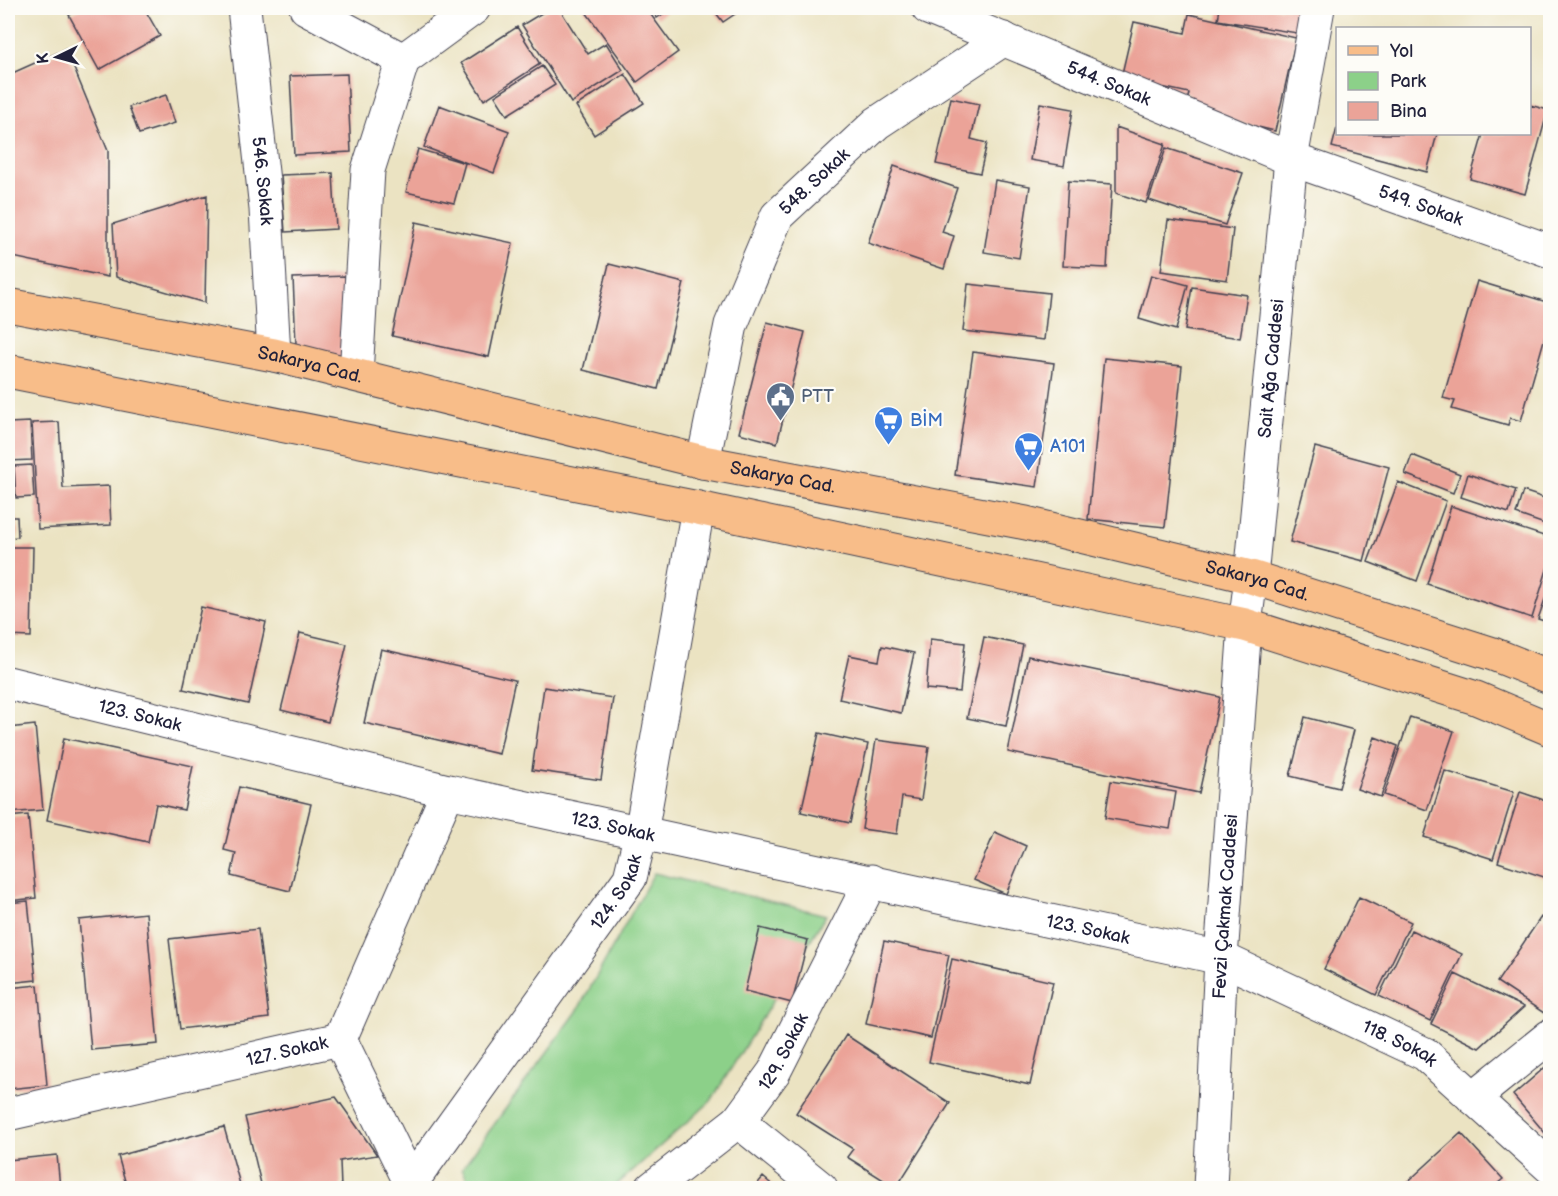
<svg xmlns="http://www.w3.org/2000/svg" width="1558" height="1196" font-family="'Balsamiq Sans',sans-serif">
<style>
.green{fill:#8cd089;stroke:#577962;stroke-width:1.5}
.building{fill:#eba398}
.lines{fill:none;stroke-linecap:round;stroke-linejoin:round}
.minor-casing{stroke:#403f4f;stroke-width:35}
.tertiary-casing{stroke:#403f4f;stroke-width:35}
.primary-casing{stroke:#403f4f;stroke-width:35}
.minor{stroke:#fff;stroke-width:33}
.tertiary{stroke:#fff;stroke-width:33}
.primary{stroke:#f8bd89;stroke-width:33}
.labels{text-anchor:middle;stroke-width:4.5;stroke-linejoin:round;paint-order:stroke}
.street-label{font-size:18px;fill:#22223b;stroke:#fdfcf7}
.service-label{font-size:18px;fill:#4e5e75;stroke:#fdfcf7;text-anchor:start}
.shop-label{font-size:18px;fill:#366cbe;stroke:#fdfcf7;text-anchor:start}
</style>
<rect width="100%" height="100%" fill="#fdfcf7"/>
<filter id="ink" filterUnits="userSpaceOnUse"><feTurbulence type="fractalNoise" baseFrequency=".0167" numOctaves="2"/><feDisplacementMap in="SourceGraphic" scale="12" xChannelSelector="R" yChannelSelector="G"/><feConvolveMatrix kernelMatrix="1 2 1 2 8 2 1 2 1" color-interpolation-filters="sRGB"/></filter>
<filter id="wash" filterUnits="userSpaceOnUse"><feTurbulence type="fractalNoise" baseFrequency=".008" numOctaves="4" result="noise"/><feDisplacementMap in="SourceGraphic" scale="24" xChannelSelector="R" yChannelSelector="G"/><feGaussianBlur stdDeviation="1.35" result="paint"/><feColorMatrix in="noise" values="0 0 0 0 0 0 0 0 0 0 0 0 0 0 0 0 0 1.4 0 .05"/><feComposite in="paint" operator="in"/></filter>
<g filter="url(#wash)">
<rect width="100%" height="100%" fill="#ebe3c2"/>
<path class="green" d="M654,873L826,915L711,1101L613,1188H472L462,1168L576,1013Z"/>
<g id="blocks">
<path class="building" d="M83,8H144L160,36L99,70L69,15Z
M550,8H559L588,54L606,43L623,70L571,103L522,25Z
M583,8H646L678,52L637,82Z
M650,8H672L657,18Z
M712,8H744L723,22Z
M1220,8H1308L1303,34L1218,20Z
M1189,14L1296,38L1275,131L1185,110L1189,93L1121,78L1134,22L1185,33Z
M517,27L540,64L484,100L461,63Z
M66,49L108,151V277L8,256V75Z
M542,66L555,85L507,115L495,96Z
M347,74L351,152L294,155L290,76Z
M625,74L644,103L594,135L576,106Z
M166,95L175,123L139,134L129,107Z
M951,98L979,104L971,139L987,143L980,173L936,164Z
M1040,103L1073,109L1064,166L1030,160Z
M439,105L509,131L494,173L424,147Z
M1530,105L1548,110L1525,194L1470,179L1483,134H1530Z
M1116,127L1165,144L1146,203L1116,193Z
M1337,128L1338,134H1437L1427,172L1332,147Z
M1166,148L1243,173L1225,225L1149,200Z
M418,149L465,163L454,203L406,192Z
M894,166L957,188L942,232L954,236L944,269L868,243Z
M333,173L336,229L285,232L281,175Z
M995,180L1030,186L1019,258L984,252Z
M1068,181L1112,184L1107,268L1063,266Z
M207,195L205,303L116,277L113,224Z
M1168,220L1233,229L1227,280L1161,271Z
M416,222L513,243L489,357L392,336Z
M609,264L684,283L658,389L583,370Z
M1151,275L1188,285L1176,330L1139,319Z
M345,276L349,364L297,366L293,278Z
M1477,281L1550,303V319L1521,421L1510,418L1508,425L1452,409L1455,401L1443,398Z
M968,284L1049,293L1044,340L963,331Z
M1192,287L1247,295L1240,338L1185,330Z
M767,322L805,332L777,443L739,433Z
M973,352L1054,363L1037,487L955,475Z
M1104,358L1182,366L1165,527L1088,519Z
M30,422L32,460L8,461V423Z
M59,422L63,488L109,486L111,525L38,529L32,423Z
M1315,447L1389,467L1364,561L1290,542Z
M1412,455L1460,474L1453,493L1405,474Z
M32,465L34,497L16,498L14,466Z
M1468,474L1516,490L1509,513L1461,497Z
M1398,482L1446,501L1417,581L1368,562Z
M1523,491L1550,500V526L1516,514Z
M1451,506L1550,538V560L1532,618L1427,584Z
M8,517H17L18,537L8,538Z
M8,547H33L31,637L8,636Z
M1550,585V623L1538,619Z
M201,607L266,622L248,704L183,689Z
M300,633L347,644L328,722L281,710Z
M984,637L1023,645L1006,726L967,718Z
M930,639L965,643L960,692L926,689Z
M882,646L914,653L901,713L839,699L849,655L879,661Z
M381,649L515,680L499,754L364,723Z
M1028,656L1220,697L1199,793L1008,752Z
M544,687L613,698L601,780L532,770Z
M1305,717L1354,730L1339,788L1290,776Z
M1410,717L1454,731L1427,810L1384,795Z
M35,725L43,810L8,813V728Z
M819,733L868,744L850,823L801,812Z
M1375,737L1398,746L1381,797L1357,789Z
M64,738L193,766L184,810L156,804L148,842L47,820Z
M876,740L929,747L921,800L902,797L897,834L862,829Z
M1445,771L1514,792L1493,859L1424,837Z
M1111,781L1176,792L1170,829L1105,818Z
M239,787L311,804L290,891L231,876L236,853L224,850Z
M1520,792L1550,802V879L1498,862Z
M28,815L36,898L8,901V817Z
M995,832L1026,846L1006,894L974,880Z
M1359,897L1411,922L1376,995L1324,969Z
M28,901L36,980L8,983V903Z
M146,913L158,1044L91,1050L79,920Z
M1541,917L1550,923V1017L1497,982Z
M760,928L808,940L792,1003L745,991Z
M258,929L269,1018L180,1029L169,939Z
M1411,930L1462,954L1430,1021L1379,996Z
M884,941L949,955L931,1038L866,1024Z
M952,959L1053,982L1030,1085L929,1062Z
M1455,974L1524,1007L1479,1048L1431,1024Z
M38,985L47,1085L8,1089V988Z
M846,1035L950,1103L896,1188L847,1157L853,1149L796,1113Z
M1550,1063V1139L1513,1095Z
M336,1097L377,1155L340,1161L341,1188H262L245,1117Z
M224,1127L241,1188H127L118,1156Z
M1461,1133L1503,1179L1492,1188H1401Z
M57,1155L60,1188H8V1160Z
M763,1177L776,1188H754Z"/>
</g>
</g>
<g filter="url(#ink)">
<use href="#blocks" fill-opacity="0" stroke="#403f4f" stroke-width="1.5"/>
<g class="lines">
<defs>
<g id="minor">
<path id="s1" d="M244,8L266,209L274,355"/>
<path d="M306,8L403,60"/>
<path id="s2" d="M928,8L1291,159L1550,251"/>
<path d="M356,375L368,170L403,60L474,8"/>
<path id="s3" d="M703,462L731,325L777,216L877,123L1004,39"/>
<path id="s4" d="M8,683L448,791L1221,958L1425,1054L1550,1167"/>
<path d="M340,1039L413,1188"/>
<path d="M1473,1098L1550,1036"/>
<path id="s5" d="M8,1114L340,1039L448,791"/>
<path d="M738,1121L821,1188"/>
<path id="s6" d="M411,1183L630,878L641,833L698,508"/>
<path id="s7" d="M652,1188L738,1121L774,1072L871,881"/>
</g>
<g id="tertiary">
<path id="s8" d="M1210,1188L1221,958L1245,625L1251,577L1291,159L1318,8"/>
</g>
<g id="primary">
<path id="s9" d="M8,305L274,355L703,462L1026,523L1251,577L1493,654L1550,677"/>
<path d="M8,371L698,508L1245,625L1476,698L1550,729"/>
</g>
</defs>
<use href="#minor" class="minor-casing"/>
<use href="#tertiary" class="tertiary-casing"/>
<use href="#primary" class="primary-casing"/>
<use href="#minor" class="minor"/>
<use href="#tertiary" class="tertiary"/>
<use href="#primary" class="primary"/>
</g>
</g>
<defs>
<symbol id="civic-pin" viewBox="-11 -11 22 30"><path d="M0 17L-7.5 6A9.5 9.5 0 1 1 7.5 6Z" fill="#5c6f8a" stroke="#fdfcf7"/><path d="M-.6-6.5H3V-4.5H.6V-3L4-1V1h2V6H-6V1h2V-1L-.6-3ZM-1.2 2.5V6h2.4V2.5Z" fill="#fff"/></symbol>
<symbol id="supermarket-pin" viewBox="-11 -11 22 30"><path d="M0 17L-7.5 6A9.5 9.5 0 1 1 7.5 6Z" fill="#3f7fe0" stroke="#fdfcf7"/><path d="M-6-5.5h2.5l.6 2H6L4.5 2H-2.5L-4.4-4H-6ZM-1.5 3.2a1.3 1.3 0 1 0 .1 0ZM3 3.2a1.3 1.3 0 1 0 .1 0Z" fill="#fff"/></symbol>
</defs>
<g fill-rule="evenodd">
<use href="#civic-pin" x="764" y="380" width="33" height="45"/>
<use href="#supermarket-pin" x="872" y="404" width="33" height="45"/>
<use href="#supermarket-pin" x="1012" y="430" width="33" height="45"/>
</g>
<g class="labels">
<g class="street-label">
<text dy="6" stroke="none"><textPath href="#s2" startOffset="196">544. Sokak</textPath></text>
<text dy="6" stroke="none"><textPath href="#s1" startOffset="174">546. Sokak</textPath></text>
<text dy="6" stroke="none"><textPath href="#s3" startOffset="309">548. Sokak</textPath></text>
<text dy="6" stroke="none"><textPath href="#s2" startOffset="531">549. Sokak</textPath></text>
<text dy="6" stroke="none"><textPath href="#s9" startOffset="308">Sakarya Cad.</textPath></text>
<text dy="6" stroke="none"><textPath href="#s8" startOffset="822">Sait Ağa Caddesi</textPath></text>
<text dy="6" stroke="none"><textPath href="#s9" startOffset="794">Sakarya Cad.</textPath></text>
<text dy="6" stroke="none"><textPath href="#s9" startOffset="1280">Sakarya Cad.</textPath></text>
<text dy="6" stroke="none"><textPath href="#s4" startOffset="136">123. Sokak</textPath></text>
<text dy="6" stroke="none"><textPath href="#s4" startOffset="622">123. Sokak</textPath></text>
<text dy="6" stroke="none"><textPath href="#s6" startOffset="357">124. Sokak</textPath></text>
<text dy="6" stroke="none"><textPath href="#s8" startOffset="282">Fevzi Çakmak Caddesi</textPath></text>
<text dy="6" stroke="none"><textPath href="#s4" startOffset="1108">123. Sokak</textPath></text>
<text dy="6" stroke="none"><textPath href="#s4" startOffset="1442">118. Sokak</textPath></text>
<text dy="6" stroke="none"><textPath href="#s5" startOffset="286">127. Sokak</textPath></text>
<text dy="6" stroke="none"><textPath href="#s7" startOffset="192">129. Sokak</textPath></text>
</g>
<g class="service-label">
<text x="801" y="402">PTT</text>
</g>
<g class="shop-label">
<text x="910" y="426">BİM</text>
<text x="1050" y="452">A101</text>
</g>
</g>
<rect width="1558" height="1196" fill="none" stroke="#fdfcf7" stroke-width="30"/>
<rect x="1336" y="27" width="195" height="108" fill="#fdfcf7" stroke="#a5a5ac" stroke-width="1.5"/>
<rect x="1348" y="46" width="30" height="9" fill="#f8bd89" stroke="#a5a5ac" stroke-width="1.5"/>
<text x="1390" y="57" font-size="18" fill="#22223b">Yol</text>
<rect x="1348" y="72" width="30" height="18" fill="#8cd089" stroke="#a5a5ac" stroke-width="1.5"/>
<text x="1390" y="87" font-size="18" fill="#22223b">Park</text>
<rect x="1348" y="102" width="30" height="18" fill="#eba398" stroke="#a5a5ac" stroke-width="1.5"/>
<text x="1390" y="117" font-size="18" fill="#22223b">Bina</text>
<g transform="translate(57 57) rotate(265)" stroke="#fdfcf7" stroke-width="4.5" paint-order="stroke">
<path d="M0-4.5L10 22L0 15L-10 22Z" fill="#22223b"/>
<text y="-9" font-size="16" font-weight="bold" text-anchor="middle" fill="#22223b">K</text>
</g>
</svg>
